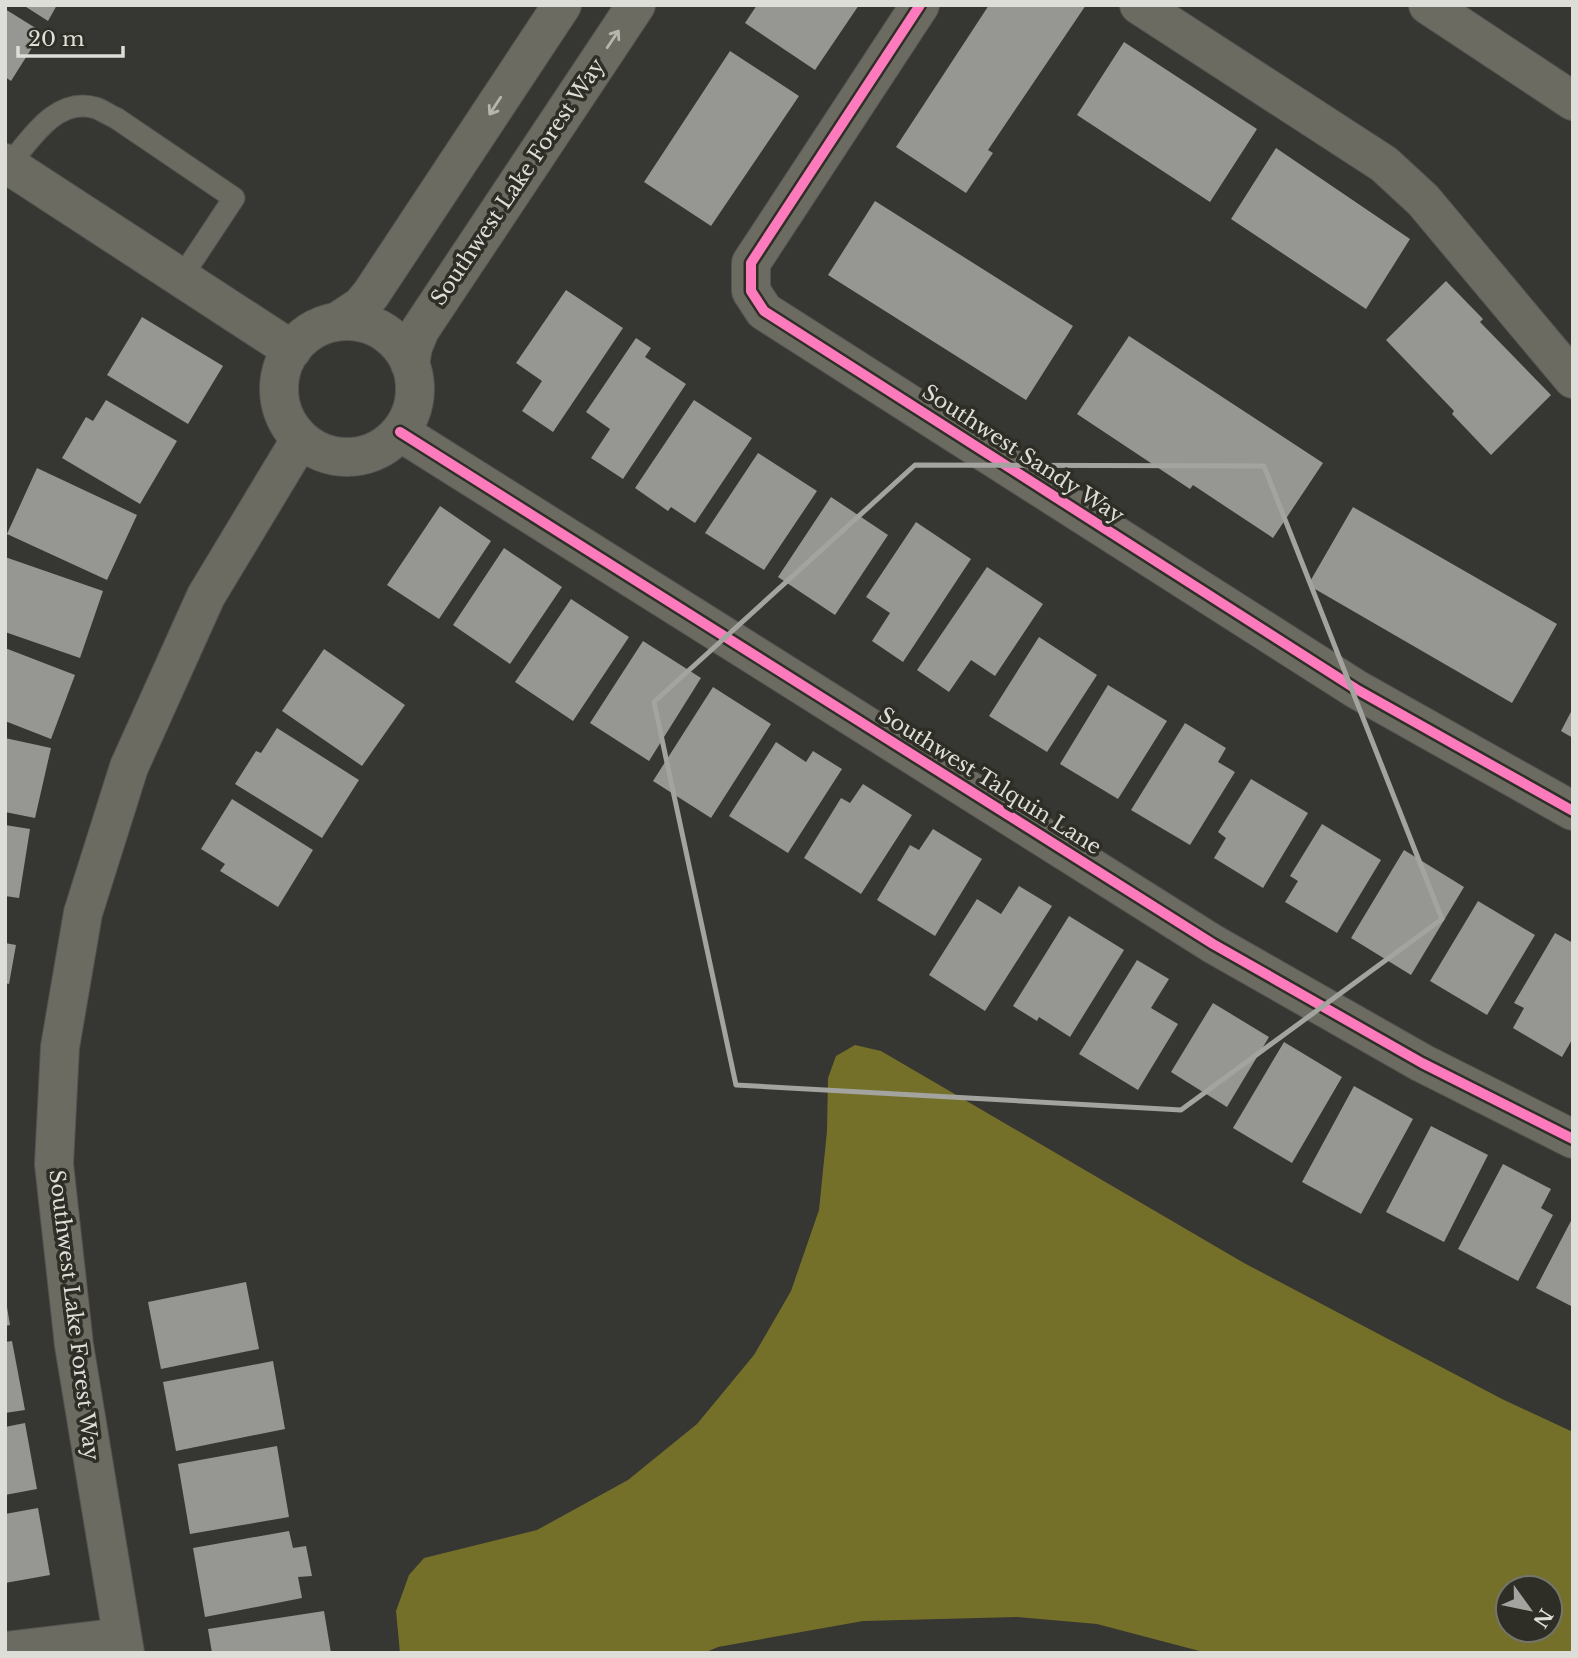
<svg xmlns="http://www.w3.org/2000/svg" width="1578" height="1658" font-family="'Libre Baskerville',serif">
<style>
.water{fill:#757029;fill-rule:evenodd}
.building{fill:#969692}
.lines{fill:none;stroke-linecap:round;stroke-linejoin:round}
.service-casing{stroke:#535351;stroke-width:23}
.minor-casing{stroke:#535351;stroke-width:40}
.tertiary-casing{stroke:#535351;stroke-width:40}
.service{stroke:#6c6b61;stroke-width:21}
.minor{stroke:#6c6b61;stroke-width:38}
.tertiary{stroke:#6c6b61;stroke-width:38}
.cycleway-casing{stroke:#2e2e26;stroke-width:15}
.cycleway{stroke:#fd7abc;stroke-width:10}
.oneway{stroke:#b6b6af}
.marked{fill:none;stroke:#a3a39f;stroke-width:5;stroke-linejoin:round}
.labels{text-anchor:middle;stroke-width:7;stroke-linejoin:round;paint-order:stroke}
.street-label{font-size:21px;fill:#deded9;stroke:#2e2e26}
</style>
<rect width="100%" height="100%" fill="#363632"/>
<path class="water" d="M855,1045L881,1051L1244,1263L1502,1399L1573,1432V1653H1207L1097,1624L1017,1617L863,1621L718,1647L704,1653H400L396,1611L409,1575L424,1558L537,1530L628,1480L697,1424L754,1355L791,1291L819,1210L827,1131L828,1078L836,1056ZM1508,1588H1550V1630H1508Z"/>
<path class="building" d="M23,5H57L48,21Z
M757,5H859L815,70L745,23Z
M989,5H1086L988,150L993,153L966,193L896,147Z
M5,9L42,32L11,81L5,77Z
M1124,42L1257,129L1210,202L1077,115Z
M730,51L799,96L711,226L644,182Z
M1276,148L1410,239L1366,309L1231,219Z
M875,201L1073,326L1026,400L828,275Z
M1446,281L1483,319L1480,322L1551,395L1491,455L1452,414L1454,411L1386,340Z
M566,290L623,328L553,432L522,411L542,381L516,363Z
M142,317L223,366L188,424L107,375Z
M1129,336L1323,463L1273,538L1193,485L1190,489L1077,414Z
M636,338L651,348L645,357L686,384L623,479L591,458L610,429L586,412Z
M106,400L177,441L140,504L62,458L86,417L93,421Z
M694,400L752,438L695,523L671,507L668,511L635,488Z
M758,453L817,491L764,570L705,533Z
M37,468L137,515L107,580L7,534Z
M831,497L888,535L835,615L778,577Z
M440,506L491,541L439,619L387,585Z
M1353,507L1557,624L1512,703L1308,585Z
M916,522L971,559L903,662L872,641L890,613L866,597Z
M504,548L562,587L510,664L453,625Z
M5,557L103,591L80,658L5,632Z
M987,567L1043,604L995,676L971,660L949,692L917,670Z
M571,599L629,637L573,721L515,682Z
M1039,637L1097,675L1047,752L989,716Z
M643,641L701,678L649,761L590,723Z
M5,648L75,675L51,739L5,721Z
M324,649L405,705L362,766L282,711Z
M1108,685L1167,721L1118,799L1060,764Z
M713,687L771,724L711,818L653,781Z
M1573,708V738L1561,731Z
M1185,723L1226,748L1218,762L1235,772L1190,845L1131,810Z
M277,728L359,780L322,838L235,784L256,751L261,753Z
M5,738L51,748L35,818L5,812Z
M776,742L806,762L813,751L842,769L788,853L729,816Z
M1251,779L1308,813L1263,888L1214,858L1226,838L1218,832Z
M863,784L912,815L861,894L804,858L841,798L850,803Z
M232,799L313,850L278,907L220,871L225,864L201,849Z
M1322,824L1381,860L1337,933L1285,902L1298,881L1290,876Z
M5,825L30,829L19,898L5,896Z
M933,829L982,859L935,936L877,900L910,845L919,850Z
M1404,850L1464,887L1411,975L1351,938Z
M1019,886L1052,906L985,1011L929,975L977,899L1001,914Z
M1478,901L1535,935L1487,1015L1430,981Z
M1069,916L1124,950L1070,1037L1039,1017L1037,1021L1013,1006Z
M1555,933L1573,943V1038L1562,1057L1513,1028L1524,1008L1514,1003Z
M5,943L16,945L9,984L5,983Z
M1137,960L1169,979L1151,1008L1178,1024L1138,1090L1079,1054Z
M1213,1003L1269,1037L1227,1107L1171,1072Z
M1284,1042L1342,1077L1292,1163L1233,1128Z
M1354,1086L1413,1119L1361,1214L1302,1182Z
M1431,1126L1488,1155L1444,1242L1386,1212Z
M1503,1164L1551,1189L1541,1208L1553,1215L1518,1281L1458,1249Z
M1573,1217V1307L1536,1288Z
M246,1282L259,1349L161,1369L148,1302Z
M5,1307H7L10,1325L5,1326Z
M12,1341L25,1410L5,1413V1342Z
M273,1361L285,1429L176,1451L163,1382Z
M25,1423L37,1489L5,1495V1427Z
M277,1446L289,1517L190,1534L178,1464Z
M38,1508L50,1575L5,1583V1514Z
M289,1531L293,1548L306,1546L312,1576L298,1577L302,1598L205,1617L193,1548Z
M324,1611L331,1653H212L208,1629Z"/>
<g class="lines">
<defs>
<path id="service" d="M9,165C30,140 56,96 96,108C102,110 109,115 116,118L234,198L181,278"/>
<path id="minor" d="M920,5L751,263V291L764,311L1356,689L1573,811
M1139,5L1384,164L1423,200L1573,379
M5,163L292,350
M340,320L361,306L371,294L562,5
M279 389a68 68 0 1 1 136 0a68 68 0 1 1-136 0Z
M410,364L413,347L420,330L636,5
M400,432L1213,944L1422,1063L1573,1139
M5,1651L122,1637
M125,1653L74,1345L54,1164L60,1047L83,913L129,767L206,596L300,440"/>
<path id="tertiary" d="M1428,5L1573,101"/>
</defs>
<use href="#service" class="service-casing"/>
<use href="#minor" class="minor-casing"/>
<use href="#tertiary" class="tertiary-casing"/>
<use href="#service" class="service"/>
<use href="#minor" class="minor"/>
<use href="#tertiary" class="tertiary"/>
<defs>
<path id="cycleway" d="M920,5L751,263V291L764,311L1356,689L1573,811
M400,432L1213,944L1422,1063L1573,1139"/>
</defs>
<use href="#cycleway" class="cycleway-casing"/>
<use href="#cycleway" class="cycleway"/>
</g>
<defs><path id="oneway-shaft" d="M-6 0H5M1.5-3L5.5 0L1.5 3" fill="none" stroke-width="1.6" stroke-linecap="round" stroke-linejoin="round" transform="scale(1.75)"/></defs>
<g class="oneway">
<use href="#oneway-shaft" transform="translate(613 39) rotate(-56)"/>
<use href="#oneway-shaft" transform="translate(495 106) rotate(123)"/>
</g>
<path class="marked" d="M915,465L1264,466L1442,919L1181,1110L736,1085L654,702Z"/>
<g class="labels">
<g class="street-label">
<text transform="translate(518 182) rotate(-56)" y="7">Southwest Lake Forest Way</text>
<text transform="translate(1023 454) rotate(33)" y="7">Southwest Sandy Way</text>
<text transform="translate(990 781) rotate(32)" y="7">Southwest Talquin Lane</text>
<text transform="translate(74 1315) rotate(83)" y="7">Southwest Lake Forest Way</text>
</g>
</g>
<rect width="1578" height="1658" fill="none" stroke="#deded9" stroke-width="14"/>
<g transform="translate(1529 1609) rotate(123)"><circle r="33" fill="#2e2e26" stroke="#74746e" stroke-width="2"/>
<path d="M0-5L12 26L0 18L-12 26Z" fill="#a3a39f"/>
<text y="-10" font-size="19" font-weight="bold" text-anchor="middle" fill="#deded9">N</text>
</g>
<path d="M18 46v10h105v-10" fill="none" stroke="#deded9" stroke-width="3.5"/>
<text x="28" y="46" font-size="21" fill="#deded9" stroke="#2e2e26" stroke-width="5" paint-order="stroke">20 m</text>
</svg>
